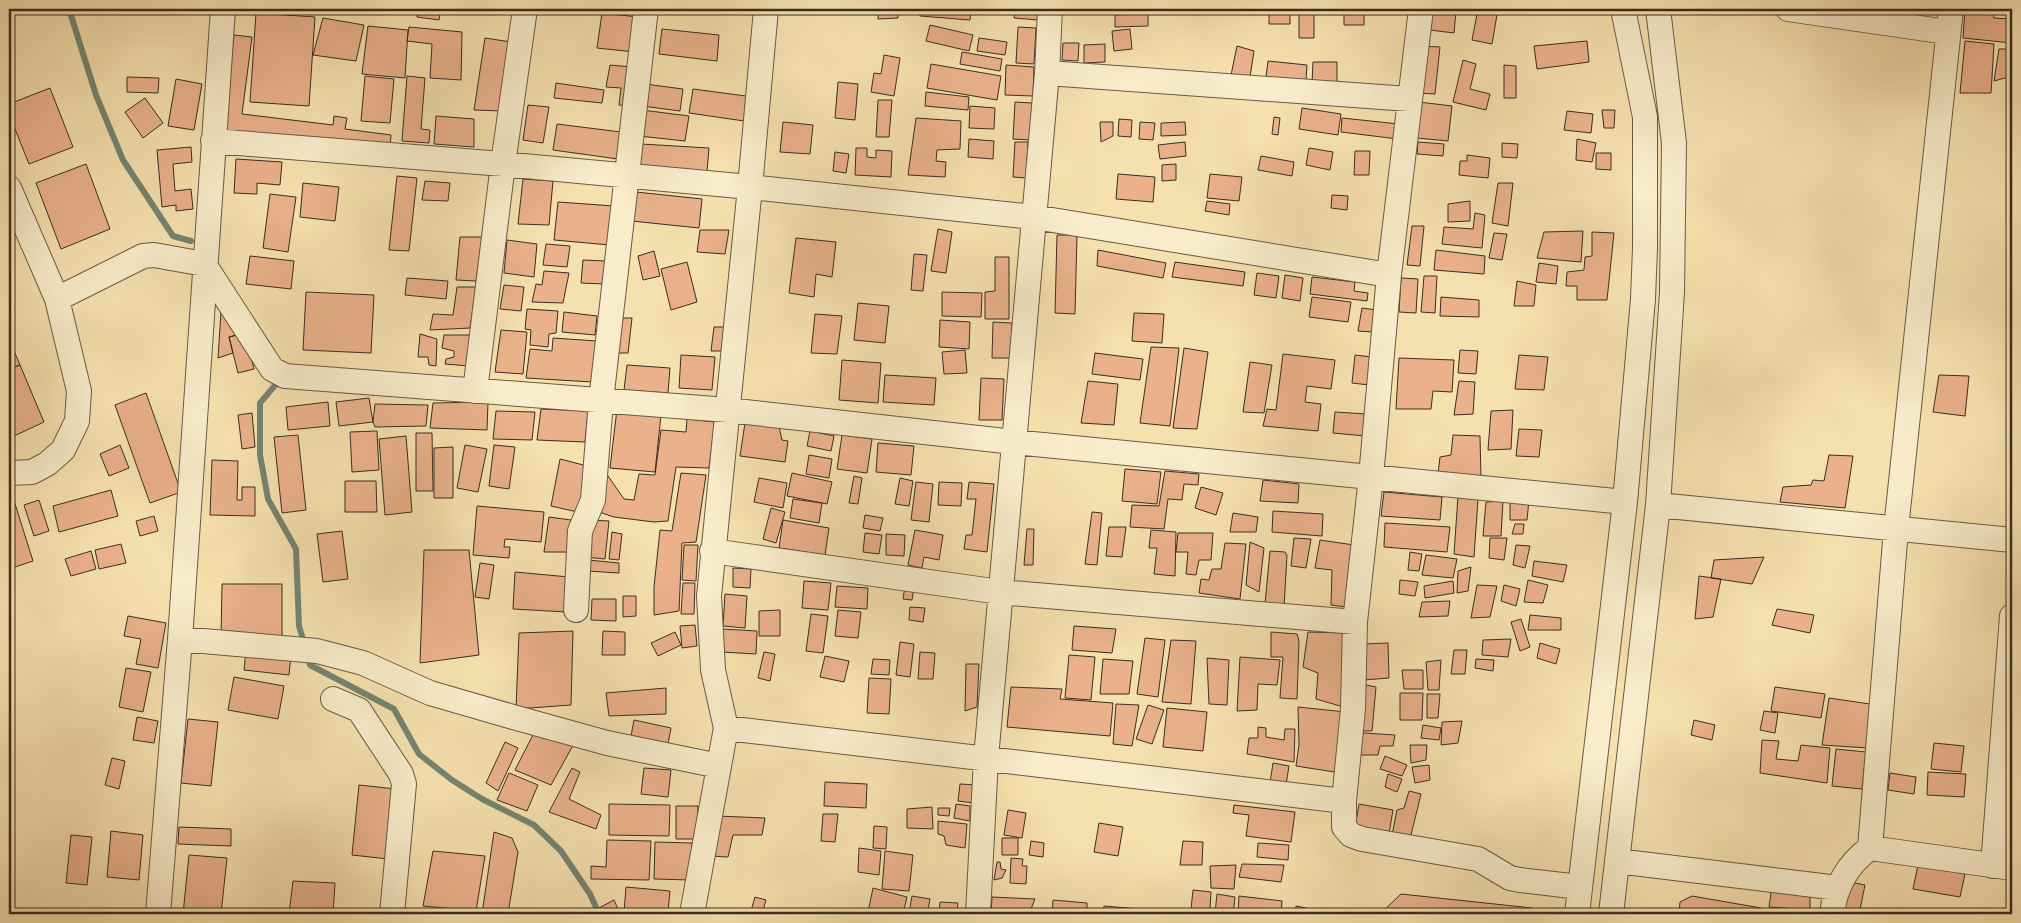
<svg xmlns="http://www.w3.org/2000/svg" width="2021" height="923" font-family="'Libre Caslon Text',serif">
<style>
.lines{fill:none;stroke-linecap:round;stroke-linejoin:round}
.stream{stroke:#758470;stroke-width:6}
.building{fill:#eab18a;stroke:#3a2d22}
.minor-casing{stroke:#695a45;stroke-width:26}
.minor{stroke:#f8ecca;stroke-width:24}
</style>
<rect width="100%" height="100%" fill="#f5e1ae"/>
<filter id="stains"><feTurbulence type="fractalNoise" baseFrequency=".004" numOctaves="4"/><feColorMatrix values="0 0 0 0 .2 0 0 0 0 .09 0 0 0 0 .02 0 0 0 .5 -.17"/></filter>
<radialGradient id="worn" r=".72"><stop offset=".6" stop-color="#630" stop-opacity="0"/><stop offset="1" stop-color="#630" stop-opacity=".3"/></radialGradient>
<g class="lines">
<path class="stream" d="M69,9L96,95L123,160L173,236L191,241
M277,383L260,403V455L268,499L296,549L299,626L305,646
M307,655L310,665L394,709L419,754L452,780L482,799L534,825L561,851L590,894L599,914"/>
</g>
<path class="building" d="M418,9H441L439,20L417,17Z
M479,9H518L517,14Z
M878,9H898V18L878,19Z
M920,9H971L970,20L920,16Z
M1015,9H1038V20L1014,18Z
M1269,9H1290V24H1269Z
M1299,9H1314V38H1299Z
M1344,9H1364V25H1344Z
M1424,9L1456,11L1454,33L1422,29Z
M1478,9H1498L1492,44L1472,40Z
M1965,9H1993L1994,18L2012,19V43L1963,38Z
M256,13L315,17L309,106L250,102Z
M602,13L638,17L635,52L597,48Z
M1148,13V26L1115,27V15Z
M323,18L364,25L356,61L313,55Z
M930,25L973,35L969,51L926,41Z
M368,26L408,30L405,78L362,74Z
M409,27L462,32L461,80L430,78L432,44L407,41Z
M1018,27L1036,28L1034,64L1016,63Z
M662,29L719,35L717,61L659,54Z
M1130,29L1132,49L1114,51L1112,31Z
M234,35L252,37L242,114L333,125L334,116L347,118L345,129L391,135L390,150L222,131Z
M485,38L511,42L503,111L474,110Z
M979,38L1007,42L1005,55L977,51Z
M1587,41L1589,62L1537,69L1534,46Z
M1965,41L1994,44L1991,93H1960Z
M1063,43H1079L1078,61L1062,60Z
M1105,44V62L1084,63V45Z
M1237,46L1254,51L1250,77L1231,75Z
M1421,46L1440,47L1435,94L1417,93Z
M1999,49H2012V76L1994,81Z
M962,52L1002,59L1000,71L960,64Z
M884,55L900,58L894,96L871,92L874,73L881,74Z
M1463,60L1476,64L1470,89L1490,94L1486,110L1453,102Z
M1268,61L1307,65L1306,81L1266,77Z
M1313,62H1337V83H1312Z
M931,64L1001,76L997,100L927,88Z
M610,65L632,67L628,106L619,105L621,88L606,87Z
M1006,65L1034,67L1033,96L1005,95Z
M1504,65L1516,66V98H1504Z
M365,76L394,79L390,123L361,121Z
M407,76L425,78L421,129L430,130L429,143L402,141Z
M127,77L159,78L158,93L127,92Z
M176,79L202,84L194,130L168,126Z
M838,82L858,84L855,120L835,118Z
M556,83L604,90L602,103L554,98Z
M645,84L683,89L680,111L642,106Z
M50,88L73,147L29,164L9,114V104Z
M693,89L746,96L744,121L689,113Z
M926,92L969,97L968,110L925,106Z
M145,98L163,123L143,138L125,112Z
M878,100H892L889,137H876Z
M1015,102L1032,103L1030,140L1013,139Z
M1419,102L1452,106L1448,141L1417,138Z
M528,105L549,107L543,143L523,140Z
M970,106L995,108L994,129L969,128Z
M1302,108L1341,114L1338,135L1299,129Z
M642,110L689,116L685,141L639,136Z
M1602,110H1615L1614,128H1604Z
M1567,111L1593,114L1591,133L1564,130Z
M436,116L474,119V147L434,144Z
M1274,117L1280,118L1278,135L1272,134Z
M916,118L961,121L960,149L937,150L936,161L946,162L945,177L908,175Z
M1342,118L1399,124L1398,139L1341,132Z
M1119,119L1132,120L1131,137L1118,136Z
M783,122L813,125L810,154L780,152Z
M1100,122H1113V136L1101,142Z
M1140,122L1155,123L1153,140L1139,139Z
M1185,122L1186,135L1161,136V123Z
M557,124L621,132L618,159L553,150Z
M969,139L994,141L993,159L968,157Z
M1577,139L1596,143L1592,162L1576,160Z
M1015,142H1028L1026,178L1013,177Z
M1185,142L1186,156L1160,159L1158,145Z
M1418,142L1444,144L1443,156L1417,154Z
M1502,143L1518,144L1517,158L1502,157Z
M641,144L709,148L707,171L636,167Z
M191,147L192,162L173,164L175,191L191,189L193,209L176,211V205L162,207L157,150Z
M856,148H867V157L876,158V150L892,151L891,177L855,175Z
M1309,148L1333,152L1330,170L1306,165Z
M1355,151H1370L1369,175H1354Z
M835,152L849,154L846,173L833,171Z
M1596,153H1611V170L1596,169Z
M1467,155L1490,158L1488,178L1459,175L1460,161H1467Z
M1261,156L1294,162L1292,176L1258,170Z
M236,159L282,162L280,185L257,183V194L234,193Z
M86,164L110,229L61,249L36,183Z
M1176,164V180L1162,181V165Z
M1118,174L1155,177L1153,202L1116,199Z
M1210,174L1242,177L1239,201L1207,198Z
M397,176L417,178L409,251L389,250Z
M523,179L553,181L549,225L518,224Z
M425,181L450,183L448,201L422,200Z
M303,183L339,187L335,221L300,217Z
M1498,183H1513L1508,226L1492,223Z
M636,192L702,199L699,228L632,221Z
M270,194L296,197L288,252L263,248Z
M1332,195L1348,196L1347,210L1331,208Z
M1207,201L1230,204L1229,215L1205,211Z
M1470,201V221L1448,222V204Z
M558,202L614,206L610,245L554,240Z
M1475,213L1485,215L1482,248L1442,244L1444,227L1473,229Z
M1412,226H1424L1420,266L1407,265Z
M938,229L952,232L946,273L931,271Z
M700,230H729L725,254L697,252Z
M1583,231L1581,262L1537,258L1544,232Z
M1592,232L1614,233L1607,300H1577V286H1566L1567,272L1584,270L1585,257L1592,256Z
M1494,233L1507,234L1502,260L1489,258Z
M1057,235H1077L1075,314L1055,313Z
M460,237H482L476,281L456,280Z
M796,238L836,242L832,277L816,274L814,297L789,293Z
M507,240L537,244L534,277L504,273Z
M546,244L570,246L567,267L543,265Z
M1098,250L1166,263L1163,278L1097,266Z
M1436,250L1485,256L1484,274L1434,270Z
M654,251L660,276L643,280L638,256Z
M914,254L927,255L923,291L911,290Z
M250,256L294,261L291,289L246,284Z
M995,257H1009V319H985V292L995,291Z
M583,260L605,261L604,284L581,283Z
M687,262L697,302L671,310L661,269Z
M1175,262L1245,272L1243,286L1172,277Z
M1539,263L1558,266L1556,284L1536,282Z
M544,271L569,273L563,303L532,302L536,284L542,285Z
M1257,273L1279,276L1276,298L1254,295Z
M1285,275L1303,278L1300,301L1282,298Z
M1424,276H1437L1435,313L1421,312Z
M1312,277L1355,282L1354,291L1368,293L1367,301L1310,294Z
M407,278L448,281L446,299L405,295Z
M1401,278L1418,279L1416,313L1399,312Z
M1517,281L1536,285L1534,306H1514Z
M504,285L524,287L521,311L500,309Z
M457,287H476L470,328L430,330L433,314L453,315Z
M306,292L374,295L371,353L303,350Z
M942,292L982,293L981,317L942,316Z
M222,297L245,333L229,337L233,353L218,358Z
M1312,297L1351,302L1348,322L1309,317Z
M1441,297L1479,300V317L1440,316Z
M858,303L889,306L885,343L854,340Z
M1362,308L1376,310L1372,332L1358,331Z
M527,309L558,311L556,333L549,334L548,347L530,345L531,330L525,329Z
M564,312L597,316L595,335L562,332Z
M1134,313L1164,314L1162,343L1132,341Z
M815,314L842,316L837,354L811,353Z
M618,318H632L628,353H614Z
M940,320L970,322L969,349L939,347Z
M993,322L1012,323L1011,358H992Z
M714,327H726L724,351H711Z
M501,330L527,332L523,374L495,372Z
M245,333L254,369L238,373L229,337Z
M420,334L437,339L436,366L429,365L428,357H418Z
M444,335H474L469,366L445,364L446,359L454,357V351L442,348Z
M553,338L597,341L592,382L526,378L530,349L552,351Z
M9,339L20,365L9,369Z
M1151,347L1179,348L1170,426L1140,423Z
M1184,348L1208,352L1197,429L1173,428Z
M965,350L967,373L944,374L942,352Z
M1460,350L1478,351L1476,374L1458,373Z
M1095,353L1143,359L1140,380L1092,374Z
M1283,354L1335,360L1331,389L1307,386L1305,402L1321,404L1318,431L1263,426L1267,409L1276,410Z
M681,355L715,357L712,390L679,388Z
M1355,355L1372,357L1369,385L1352,383Z
M1519,355L1548,357L1544,390L1515,389Z
M1399,358L1454,360L1452,392L1433,391L1431,409H1396Z
M842,360L881,363L878,403L839,400Z
M1250,362L1272,365L1264,413L1243,412Z
M20,365L44,422L14,436L9,424V369Z
M627,365L670,368L668,393L624,390Z
M885,375L936,378L934,405L883,402Z
M1939,375L1969,376L1965,416L1933,412Z
M981,378L1004,379L1002,420H979Z
M1088,381L1118,384L1114,425L1081,423Z
M1459,381L1475,382L1473,414L1454,415Z
M146,393L181,492L150,503L115,405Z
M369,398L373,422L339,426L336,402Z
M328,402L330,426L288,430L286,407Z
M488,402L487,430L430,428L433,403Z
M375,404L428,405L426,426L375,427L373,422Z
M541,409L588,411L585,442L537,440Z
M617,409L661,415L655,472L610,468Z
M1513,410L1511,449L1488,450L1491,411Z
M496,411L535,412L532,440L493,439Z
M1335,412L1367,414L1365,436L1333,433Z
M252,413L255,447L242,449L238,415Z
M687,419L715,422L709,468L676,467L668,521L654,522L614,517L596,511L606,473L624,499L634,500L639,474L655,475L661,430L686,432Z
M745,423L779,427L782,440L788,441L785,462L740,456Z
M1519,429L1542,430L1539,457L1516,456Z
M377,431L379,470L352,472L350,432Z
M810,431L834,436L831,451L807,446Z
M416,433H432L433,491H416Z
M298,435L306,510L282,513L274,437Z
M842,435L872,439L867,473L837,469Z
M1453,435L1480,436L1481,478L1438,474L1440,457L1451,455Z
M406,436L412,512L385,515L379,439Z
M878,443L914,446L911,475L876,472Z
M120,445L129,468L109,476L100,454Z
M465,445L487,449L478,492L457,488Z
M494,445L515,447L509,489L489,486Z
M453,447V498H434V448Z
M809,455L832,459L829,478L806,474Z
M1829,455L1853,456L1845,508L1780,502L1783,487L1811,485L1813,480L1824,481Z
M560,459L591,467L582,513L551,506Z
M212,460L238,461L237,500H242V487H255V516L210,515Z
M1125,469L1161,472L1157,504L1122,501Z
M1165,471L1199,474L1198,485L1184,484L1182,500L1168,499L1164,529L1130,527L1132,505L1159,506Z
M681,473L706,475L696,542L682,543L679,611L654,615V587L660,530L672,531Z
M792,473L832,482L827,504L787,496Z
M854,476L862,478L858,504L849,503Z
M759,478L787,483L783,508L754,502Z
M900,478L913,481L909,506L895,504Z
M1263,480L1299,484L1298,503L1260,501Z
M345,481H376L377,512H345Z
M916,482L933,484L929,522L911,520Z
M939,482L962,483L961,506L938,505Z
M969,482L994,484L987,552L964,549L966,535H972L976,499H967Z
M1201,487L1223,493L1216,515L1195,508Z
M111,490L118,516L59,532L53,506Z
M9,491H11L33,561L9,569Z
M1384,492L1442,497L1440,520L1381,516Z
M1458,496L1478,499L1474,557L1454,554Z
M1510,498L1529,500L1527,520H1510Z
M793,499L822,503L819,523L790,518Z
M39,500L49,531L34,536L24,505Z
M1503,501L1501,536H1483L1486,502Z
M477,506L544,512L541,542L505,539L504,547H510L509,558L473,555Z
M771,508L785,512L776,543L763,539Z
M1273,511L1323,514L1322,536L1272,532Z
M1092,512L1102,513L1097,565L1085,564Z
M1233,513L1258,517L1256,532H1230Z
M865,515L883,518L880,531L863,528Z
M154,516L158,531L140,536L136,521Z
M549,517L571,520L567,552H544Z
M589,520L609,521L605,559L585,557Z
M783,520L829,528L825,555L779,548Z
M1385,523L1450,527L1447,552L1384,547Z
M1515,524H1524L1523,534H1512Z
M1109,527H1126L1122,557L1106,556Z
M1027,529H1034L1033,565H1024Z
M915,530L943,535L939,560L924,557L922,568L908,565Z
M1151,530L1176,532L1175,576L1154,574L1157,548H1149Z
M342,531L348,579L323,582L317,534Z
M612,532L622,534L619,560L609,559Z
M865,533L882,535L879,554L863,552Z
M1178,533H1213L1211,560H1199L1196,575L1186,574L1188,552H1176Z
M886,534L905,535L904,556L886,555Z
M1294,538L1311,539L1306,568L1291,566Z
M1490,538H1507L1504,560L1489,558Z
M1320,540L1354,545L1346,607L1331,605L1332,570L1315,568Z
M1250,542L1264,548L1259,592L1246,585Z
M1225,543L1246,544L1240,599L1199,593L1201,579L1209,580L1212,569H1221Z
M121,544L126,563L99,569L95,550Z
M684,545H698L696,581L682,580Z
M1516,545L1530,546L1525,568L1513,565Z
M424,550H469L479,655L420,663Z
M91,551L96,569L71,576L65,559Z
M1270,551L1285,552L1287,555L1284,608L1265,604Z
M1410,552L1422,554L1419,571L1408,570Z
M1426,555L1457,559L1453,578L1422,575Z
M1764,557L1752,584L1711,578L1714,560Z
M588,560L619,563V573L587,571Z
M1534,561L1567,565L1563,582L1532,576Z
M480,563L494,565L489,599L475,597Z
M1471,567L1468,591L1457,593L1458,571Z
M733,568L751,569L750,588L733,587Z
M515,572L569,577L567,612L513,609Z
M1699,576L1721,579L1713,617L1695,619Z
M1400,580L1418,582L1415,596L1399,594Z
M1528,580L1548,585L1543,603L1524,602Z
M804,581L831,583L828,610L802,608Z
M1453,581L1454,593L1425,598L1424,586Z
M683,583H695L694,614H681Z
M222,584H282V639L221,638Z
M1477,585L1497,586L1490,617L1471,618Z
M1504,585L1520,589L1516,606L1501,601Z
M837,586L868,588L867,609L835,607Z
M905,586L914,587L912,600L903,599Z
M725,594L747,596L745,628L723,626Z
M623,596H636V616L623,617Z
M592,599H616V621L591,620Z
M1450,601L1448,616L1419,617L1422,602Z
M910,607L925,608L923,622L909,620Z
M1777,609L1814,615L1810,633L1772,625Z
M780,610V636H759V611Z
M838,610L861,612L858,638L835,636Z
M811,614L828,616L823,653L806,651Z
M1530,615L1561,618V630H1528Z
M128,616L166,623L158,668L136,664L141,639L124,636Z
M1521,619L1530,647L1520,651L1511,622Z
M695,625L697,646L682,648L680,626Z
M1074,626L1116,629L1112,653L1072,650Z
M722,629L757,631L756,654L721,652Z
M573,631L571,705L516,709L519,633Z
M603,631L625,632V655H602Z
M675,632L681,645L658,656L651,643Z
M1271,632L1297,634L1299,641L1297,699L1280,698L1283,657H1271Z
M1308,632L1350,633L1347,708L1316,699L1318,673L1303,667Z
M1145,638L1165,640L1158,697L1137,694Z
M1511,639L1508,657L1482,655L1483,640Z
M1171,640L1196,641L1191,704L1162,702Z
M900,642L914,644L910,677L896,675Z
M1388,643L1389,678L1363,680L1364,644Z
M1540,643L1560,649L1556,664L1537,658Z
M246,650L291,655L289,675L244,670Z
M1454,650H1467L1465,674H1451Z
M764,652L775,654L770,681L758,678Z
M920,652L935,653L933,679H918Z
M1069,655L1095,657L1091,700L1065,698Z
M825,656L849,661L844,682L820,677Z
M1240,657L1280,660L1277,685L1258,684L1257,710L1237,711Z
M1207,658L1229,660L1227,705L1209,704Z
M873,659L890,660L889,675L871,674Z
M1103,659L1133,661L1129,694H1100Z
M1476,659L1494,660L1493,671L1475,668Z
M1441,660L1439,690H1428L1426,662Z
M966,664H979L977,707L965,711Z
M126,668L151,672L143,712L119,707Z
M1402,670H1423V689H1404Z
M234,677L284,686L278,719L228,710Z
M869,678L891,679L889,714L867,713Z
M1361,684L1376,687L1372,731H1361Z
M1011,687L1062,689L1060,699L1113,703L1110,736L1007,727Z
M1775,687L1825,694L1821,718L1771,711Z
M666,688V714L609,716L606,693Z
M1400,693H1423L1422,720H1400Z
M1427,694H1440L1438,718H1427Z
M1829,698L1870,704L1867,748L1822,745Z
M1116,704L1139,705L1132,746L1113,744Z
M1148,705L1164,710L1152,744L1136,739Z
M1298,707L1346,712L1341,773L1296,766L1299,745Z
M1167,708L1207,712L1203,751L1163,747Z
M1764,711L1778,713L1775,733L1760,730Z
M137,717L158,721L154,743L133,740Z
M188,719L218,722L211,786L181,783Z
M634,720L671,728L667,749L630,741Z
M1694,720L1715,725L1712,740L1691,735Z
M1462,721L1458,743L1441,745L1442,722Z
M1423,725L1441,728L1439,740L1421,738Z
M1258,727L1266,728V737L1284,740L1285,729H1295L1294,762L1247,754L1249,738H1258Z
M535,731L576,740L551,785L515,770Z
M1363,733L1395,735L1393,746H1380L1378,755H1359Z
M1762,740L1779,741L1776,759L1798,761L1801,745L1830,748L1827,783L1760,773Z
M505,742L518,748L498,791L486,783Z
M1934,743L1964,746L1961,772L1931,769Z
M1410,745H1427L1426,760L1411,763Z
M1836,749L1866,752L1862,789L1832,786Z
M1385,756L1407,765L1402,776L1380,769Z
M112,758L125,761L119,789L105,785Z
M1273,763L1289,766L1286,785L1270,783Z
M1429,765L1430,780L1415,783L1412,767Z
M572,768L580,772L569,799L601,815L596,829L549,812Z
M644,768L671,770L668,797L641,794Z
M1928,772L1966,774L1964,797L1927,795Z
M509,773L538,785L527,811L497,800Z
M1890,773L1916,777L1914,794L1888,790Z
M1388,774L1402,779L1397,792L1385,787Z
M825,782L867,784L866,808L824,806Z
M960,784L976,785L974,803L958,801Z
M359,785L396,789L388,859L352,855Z
M1409,791L1421,794L1410,839L1392,835L1397,810L1404,808Z
M2011,802L2012,851H2006Z
M609,804L670,805L669,836L609,835Z
M956,804L970,806V821L954,818Z
M1359,804L1393,810L1389,834L1355,828Z
M1234,805L1295,812L1291,842L1246,836L1249,815L1233,813Z
M676,806H698L697,839H676Z
M932,807L933,829L907,828V809Z
M938,808H950L949,816L938,815Z
M1008,810L1026,813L1022,838L1004,835Z
M823,814H838L835,842L821,841Z
M717,816L765,818L762,835H733L728,857L711,856Z
M938,821L967,824L965,848L946,845L944,836L938,834Z
M1099,823L1123,827L1118,856L1094,852Z
M874,826L887,827L886,849L873,848Z
M179,827L231,829V846L178,844Z
M111,831L143,835L139,880L107,877Z
M494,832L512,838L518,852L508,914H482Z
M71,835L92,837L87,885L66,883Z
M1002,838H1018V855H1002Z
M607,840L651,841L649,880L591,879V866L606,867Z
M1031,841L1044,843L1043,857L1029,855Z
M1183,841L1203,842L1202,865H1180Z
M655,842L692,843L690,880L654,879Z
M1258,843L1289,845L1288,860L1257,857Z
M859,848L881,851L879,875L858,872Z
M433,851L485,856L476,911L423,906Z
M885,851L913,855L909,891L882,889Z
M189,855L227,858L221,914H183Z
M1011,858L1023,859L1022,866H1027L1026,884L1010,883Z
M997,862H1000L1001,869L1006,870L1002,878L994,880Z
M1242,864L1284,865L1281,882L1239,877Z
M1236,865L1234,889L1211,888L1210,866Z
M1918,865L1965,874L1960,897L1913,889Z
M293,881L335,883L333,914H289Z
M1846,881L1865,885L1859,914L1840,913Z
M1772,886L1810,888V910L1769,907Z
M626,887L670,891L668,912H624Z
M873,888L907,897L903,914H881L868,912Z
M1193,890L1211,892L1210,910L1191,909Z
M1217,894L1235,897L1233,914L1215,913Z
M1401,894L1532,908L1535,914H1380Z
M912,896L930,899L927,914H909Z
M1239,896L1282,901L1281,914H1238Z
M1692,896L1761,908L1760,914H1679L1680,902Z
M755,897L766,900L762,914H750Z
M992,897L1035,899L1029,914H991Z
M614,900L620,914H602L599,908Z
M1053,900L1087,903V914H1052Z
M940,902L958,903L957,914H939Z
M1104,906L1140,909L1139,914H1103Z
M1296,906L1311,909L1312,914H1296Z"/>
<g class="lines">
<defs>
<path id="minor" d="M1421,9L1389,275L1371,477L1355,622L1353,709L1344,801V827L1351,835L1362,839L1478,859L1510,878L1520,880L1580,887
M1788,9L1947,32
M1047,73L1409,99
M213,141L503,164L750,187L1034,217L1389,275
M9,188L57,299L79,391L77,421L63,450L47,464L32,472L9,473
M57,299L143,256L154,255L204,264L272,369L285,376L728,410L1014,442L1625,502
M475,391L503,164L525,9
M1658,505L2012,540
M712,551L1000,592L1355,622
M576,610L580,531L593,500L601,401L646,9
M180,639L317,651L363,663L430,693L513,717L607,743L719,766
M333,699L359,710L401,774L404,784L392,914
M726,728L1344,801
M1870,848L2012,868
M1617,861L1838,888
M1993,866L2012,616
M158,914L180,639L223,9
M692,914L726,728L713,670L709,596L750,187L766,9
M978,914L986,758L1047,73L1050,9
M1577,914L1625,502L1643,299L1645,248V117L1623,9
M1611,914L1658,505L1672,292L1674,143L1658,9
M1832,914C1835,887 1848,864 1870,848L1896,529L1951,9"/>
</defs>
<use href="#minor" class="minor-casing"/>
<use href="#minor" class="minor"/>
</g>
<rect width="2021" height="923" fill="none" stroke="#f5e1ae" stroke-width="30"/>
<rect x="10" y="10" width="2001" height="903" fill="none" stroke="#3a2d22" stroke-width="2.5"/>
<rect x="15" y="15" width="1991" height="893" fill="none" stroke="#3a2d22"/>
<rect width="100%" height="100%" filter="url(#stains)"/>
<rect width="100%" height="100%" fill="url(#worn)"/>
</svg>
